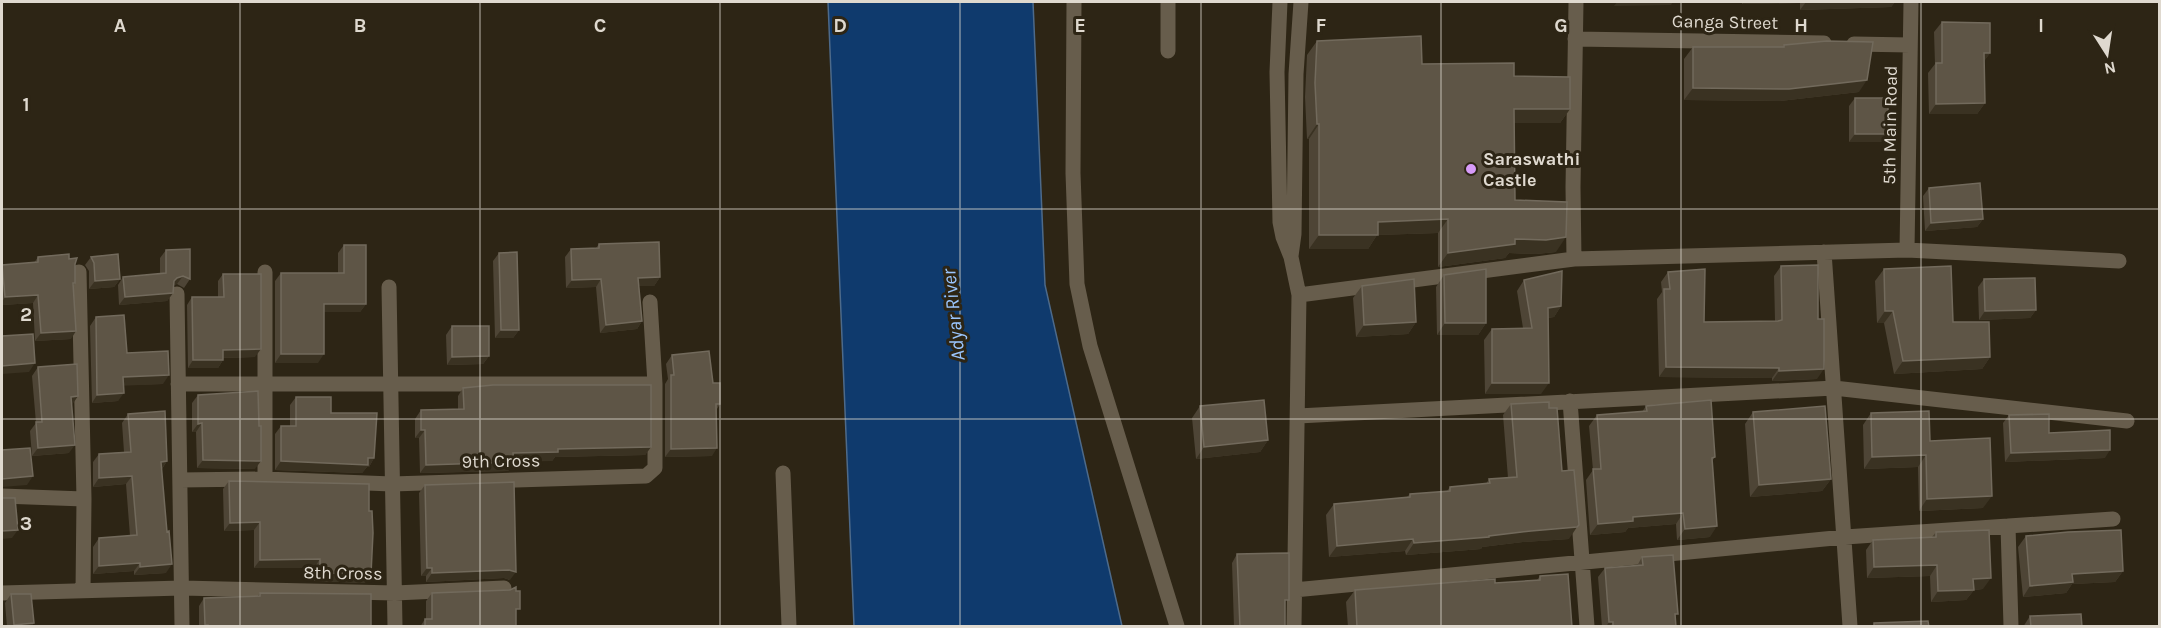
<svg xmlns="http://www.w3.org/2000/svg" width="2161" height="628" font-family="Karla,sans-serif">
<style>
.water{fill:#0f3a6d;stroke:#4d6a8a;stroke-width:1.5}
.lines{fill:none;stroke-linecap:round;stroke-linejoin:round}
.minor{stroke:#675d4c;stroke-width:15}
.wall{fill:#4e4536}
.shaded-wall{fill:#3a3222}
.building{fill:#5e5546;stroke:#726a5c;stroke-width:1.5}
.grid{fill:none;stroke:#dfd9cf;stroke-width:1.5;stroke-opacity:0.55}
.poi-dot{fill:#d79bf9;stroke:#2d2515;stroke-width:2}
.labels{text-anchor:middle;stroke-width:6;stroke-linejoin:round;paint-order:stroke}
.street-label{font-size:18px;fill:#dfd9cf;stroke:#2d2515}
.poi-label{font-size:18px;font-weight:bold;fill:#dfd9cf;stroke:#2d2515;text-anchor:start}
.water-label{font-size:20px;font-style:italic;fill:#9ac5fe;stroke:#2d2515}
.grid-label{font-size:20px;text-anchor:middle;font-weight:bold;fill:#dfd9cf;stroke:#2d2515;stroke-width:6;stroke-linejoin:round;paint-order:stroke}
</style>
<rect width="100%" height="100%" fill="#2d2515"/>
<path class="water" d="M828,2H1033L1045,285L1122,626H854Z"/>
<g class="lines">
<path class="minor" d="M1074,2L1073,173L1077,284L1090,346L1177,626
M1168,2V51
M1280,2L1277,72L1280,222L1283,237L1291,257L1299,295L1294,626
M1575,39L1824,43
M1854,44L1910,45
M1907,250L1911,2
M1824,252L1850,626
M1291,256L1294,234L1296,74L1301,2
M1574,259L1573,187L1576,2
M79,272L84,499L83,591
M389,287L395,626
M177,294L182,626
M1299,295L1574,259L1907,250L2119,261
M178,384H655
M1570,401L1587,626
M1298,416L1834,388L2127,421
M783,473L789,626
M265,479V272
M180,480L265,479L392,484L646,476L655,468V384L650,302
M2,496L84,499
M2008,526L2011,626
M1294,590L1845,537L2113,519
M2,593L182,588L395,593L504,588"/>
</g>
<path class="wall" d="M1742,2H1895L1891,7L1800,10V3L1742,4Z
M1942,22L1990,53L1984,61L1985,103L1977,114H1929L1928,73L1935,64L1934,32Z
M1317,41L1422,64L1514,76L1570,109L1560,123H1514L1515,200L1556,252L1536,254L1509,253L1505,258L1438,267V233L1377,235L1368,249H1309V139H1307L1305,97L1307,55Z
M1784,45L1859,92L1780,101L1684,100V59L1693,47H1783Z
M1855,98L1882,142H1849V106Z
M1929,188L1983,219L1977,227L1925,231L1923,196Z
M599,244L660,277L654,286H639L642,321L637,329L600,333L596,287L566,288L565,257L571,249L596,248Z
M344,245L366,304L360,312H324L318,363H275V281L281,273H338V253Z
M166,250L190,279L184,288L177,284L174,285L173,293L167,301L119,305L118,285L123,277L160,274V258Z
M499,253L519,330L513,338H495L493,261Z
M38,257L69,259L75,264V283L73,286L71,339L35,341L33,303L2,305V265L34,263Z
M91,257L120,279L114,287L89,289V271L85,265Z
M1781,266L1817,379L1772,381V378L1659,377L1657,299L1662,292L1661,282L1668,272L1704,322L1775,321L1774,276Z
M1884,269L1953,322L1990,357L1982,369L1894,374L1884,323H1877L1875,281Z
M223,274L255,357L223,358V360L218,368H188L187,305L192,297H218V281Z
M1444,275L1486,323L1478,335H1437L1436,287Z
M1984,279L2036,310L2030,318L1979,320L1978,287Z
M1524,280L1561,306L1554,317L1548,318L1541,394H1485L1484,340L1492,329L1523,328L1517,291Z
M1362,286L1416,322L1408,334L1356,337L1353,298Z
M96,317L127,353L163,384L124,385L118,401L92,403L90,326Z
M452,326L489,356L483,364L447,365L446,335Z
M672,355L713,383L720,404L717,409L712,456L665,457V384L668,379L666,364Z
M38,367L72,405L69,453L32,456L30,431L36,423L32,376Z
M463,388L651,447L645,455L555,457L552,461H514L508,471L420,473L419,438H415V419L421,410H458V396Z
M198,395L255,469L197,468L196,432H192V403Z
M296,397L331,413L374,458L369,467H367L362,473L275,470V434L281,426H290V405Z
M1511,404L1549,408L1562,471L1569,539L1523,542L1482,547L1481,549L1406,555L1405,551L1329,557L1326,515L1334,504L1407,497L1410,494L1447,491L1450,487L1486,484L1489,479L1508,478L1503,415Z
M1200,406L1268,440L1260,452L1196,459L1192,418Z
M1646,406L1715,457L1712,461L1710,537L1677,540L1676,524L1628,528L1625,532L1590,535L1586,480L1593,470L1589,426L1597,415L1642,412Z
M1753,412L1831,479L1822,491L1750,497L1745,424Z
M1871,413L1930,441L1983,508L1919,511L1918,467L1864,469L1863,425Z
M128,414L167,461L162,469L166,573L134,575V571L93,574V547L99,538L130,536L126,484L93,487V462L99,454L124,452L122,423Z
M2009,415L2049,433L2105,458L2005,462L2003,423Z
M229,481L365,583L314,581V568H254V530L224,531L223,489Z
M425,485L510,580L504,578L426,582V576H421L419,493Z
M1936,532L1983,589L1974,590L1966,600L1931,602L1930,576L1867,578L1866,550L1873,540L1932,537Z
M2026,536L2123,571L2115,582L2072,584L2066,593L2023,597L2018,547Z
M1237,554L1285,606V627H1234L1232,563Z
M1642,557L1676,618V627H1602L1598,577L1605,568L1637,566Z
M1540,576L1572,627H1348L1346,602L1355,590L1495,583L1537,580Z
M260,593L371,627H199V606L204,598L258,596Z
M432,593L516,615V627H420L425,619H426V601Z
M11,594L34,623L31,627H7L5,603Z
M2030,616L2082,627H2023Z"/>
<path class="shaded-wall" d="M1617,2H1673L1671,5L1614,6Z
M1744,2H1801L1800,3L1742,4Z
M1806,2H1895L1891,7L1800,10Z
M1984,53H1990L1982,64Z
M1867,80L1859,92L1780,101L1684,100L1693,88Z
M1985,103L1977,114H1929L1936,104Z
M1514,109H1570L1560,123H1504Z
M1317,124H1319L1309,139H1307Z
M1855,134H1888L1882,142H1849Z
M1448,219L1438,233L1377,235L1368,249H1309L1319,235L1378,222Z
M1983,219L1977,227L1925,231L1931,223Z
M1566,237L1556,252L1536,254L1509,253L1505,258L1438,267L1448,253L1515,239Z
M183,276L177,284L172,286L168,290L177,278Z
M660,277L654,286H632L638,278Z
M120,279L114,287L89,289L95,281Z
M601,279L596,287L566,288L572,280Z
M173,293L167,301L119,305L125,297Z
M38,295L33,303L2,305V302L5,297Z
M324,304H366L360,312H318Z
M1561,306L1554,317L1540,319L1548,308Z
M2036,310L2030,318L1979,320L1985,311Z
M1885,311H1893L1884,323H1877Z
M642,321L637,329L600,333L606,325Z
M1416,322L1408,334L1356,337L1364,325Z
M1445,323H1486L1478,335H1437Z
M501,330H519L513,338H495Z
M76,331L71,339L35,341L41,333Z
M261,349L255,357L218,358L223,350Z
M281,354H324L318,363H275Z
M489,356L483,364L447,365L452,357Z
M1990,357L1982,369L1894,374L1903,361Z
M193,360H223L218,368H188Z
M35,363L29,372L2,374V366Z
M1666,367L1779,368L1772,378L1659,377Z
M1824,369L1817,379L1772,381L1779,371Z
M169,375L163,384L117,386L123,377Z
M1492,383H1549L1541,394H1485Z
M124,393L118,401L92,403L97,395Z
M78,396L72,405H65L71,397Z
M202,423L196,432H192L198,424Z
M421,430H425L419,438H415Z
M1268,440L1260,452L1196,459L1204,447Z
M75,445L69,453L32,456L38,448Z
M651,447L645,455L555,457L552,461L508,462L513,453L558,449Z
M717,448L712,456L665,457L671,449Z
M2110,450L2105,458L2005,462L2011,453Z
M1926,455L1918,467L1864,469L1872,457Z
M374,458L369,467H367L362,473L275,470L281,461Z
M203,460L261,461L255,469L197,468Z
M167,461L161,470V462Z
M514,462L508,471L420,473L426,465Z
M33,476L27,485L2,487V479Z
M132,476L126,484L93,487L99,478Z
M1831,479L1822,491L1750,497L1759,485Z
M1992,496L1983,508L1919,511L1927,499Z
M1683,513L1676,524L1628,528L1625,532L1590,535L1598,524L1633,517Z
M260,522L254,530L224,531L230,523Z
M1717,526L1710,537L1677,540L1685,529Z
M1577,527L1569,539L1523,542L1482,547L1481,549L1406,555L1414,543L1531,531Z
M18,530L12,538L2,539V531Z
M1413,539L1405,551L1329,557L1337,546Z
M320,559L314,568H254L260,560Z
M140,563L134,571L93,574L99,566Z
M172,564L166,573L134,575L140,567Z
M1937,565L1930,576L1867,578L1874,567Z
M427,568H432L426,576H421Z
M509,570L516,572L510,580L504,578L426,582L432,573Z
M2123,571L2115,582L2072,584L2066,593L2023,597L2030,586L2072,574Z
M320,573L371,574L365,583L314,581Z
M1991,578L1983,589L1974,590L1966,600L1931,602L1938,591L1973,579Z
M1609,622H1613L1610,627H1606Z
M34,623L31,627H13L14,625Z"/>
<path class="building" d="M1942,22L1990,23V53H1984L1985,103L1936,104V63H1942Z
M1421,36L1422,64L1514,63V76L1570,77V109H1514L1515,200L1567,202L1566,237L1546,240L1515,239V244L1448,253V219L1378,222V235H1319V124H1317L1315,83L1317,41Z
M1827,41L1873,42L1867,80L1789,89L1693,88V47H1784V45Z
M1855,98H1888V134H1855Z
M1980,183L1983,219L1931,223L1929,188Z
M659,242L660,277L638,278L642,321L606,325L601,279L572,280L571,249L599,248V244Z
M344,245H366V304H324V354H281V273H344Z
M190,249V279L183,276L177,278L174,281L173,293L125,297L123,277L166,273V250Z
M517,252L519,330H501L499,253Z
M69,254V259L77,258L75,264V283H73L76,331L41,333L38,295L5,297L2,265L38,262V257Z
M118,254L120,279L95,281L94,263L91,257Z
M1818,265V319H1824V369L1779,371V368L1666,367L1664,289H1670L1668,272L1705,269L1704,322L1778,321L1782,320L1781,266Z
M1951,266L1953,322H1989L1990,357L1903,361L1893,311H1885L1884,269Z
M1486,269V323H1445L1444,275Z
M1562,271L1561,306L1548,308L1549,383H1492V329L1532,328L1524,280Z
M223,274H261V349L223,350V360H193L192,297H224Z
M2035,278L2036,310L1985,311L1984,279Z
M1414,279L1416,322L1364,325L1362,286Z
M124,315L127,353L168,351L169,375L123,377L124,393L97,395L96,317Z
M452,326H489V356L452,357Z
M33,334L35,363L2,366V336Z
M709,351L713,383H720V404H716L717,448L671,449V375H674L672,355Z
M77,364L78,396L71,397L75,445L38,448L36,422H42L38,367Z
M493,385H651V447L558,449V452L513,453L514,462L426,465L425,430H421V410L464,409L463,388Z
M258,391L259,426H261V461L203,460L202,423L198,424V395Z
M296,397H331V413H377L374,458H368V465L281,461V426H296Z
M1264,400L1268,440L1204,447L1200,406Z
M1711,400L1715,457L1712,458L1717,526L1685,529L1683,513L1633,517V521L1598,524L1593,469H1601L1597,415L1647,411L1646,406Z
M1549,402V408H1557L1562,471L1574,470L1579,525L1577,527L1531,531L1489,536V537L1414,543L1413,539L1337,546L1334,504L1410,497V494L1450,491V487L1490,483L1489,479L1517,477L1511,404Z
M1825,406L1831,479L1759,485L1753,412Z
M165,411L167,461L161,462L167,532L169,531L172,564L140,567V563L99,566V538L137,535L132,476L99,478V454L131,452L128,414Z
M1929,411L1930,441L1990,438L1992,496L1927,499L1926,455L1872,457L1871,413Z
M2049,414V433L2110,430V450L2011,453L2009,415Z
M30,448L33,476L2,479V450Z
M229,481L369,484V511H372L373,533L371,574L320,573V559L260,560V522L230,523Z
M514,482L516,572L509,570L432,573V568H427L425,485Z
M2,498H15L18,530L2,531Z
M1989,530L1991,578L1973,579L1974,590L1938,591L1937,565L1874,567L1873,540L1936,537V532Z
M2121,530L2123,571L2072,574L2073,582L2030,586L2026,536L2068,532Z
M1289,553V600H1285V627H1240L1237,554Z
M1673,555L1678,614H1675L1676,627H1613V622H1609L1605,568L1643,565L1642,557Z
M1568,574L1572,627H1357L1355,590L1495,579V583L1540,580V576Z
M516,587V591H520V609H516V627H425V619H432V593L510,590Z
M260,593L371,594V627H208V625H205L204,598L260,596Z
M11,594H31L34,623L14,625Z
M2081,614L2082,627H2031L2030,616Z
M1928,621L1929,627H1874V623Z"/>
<path class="grid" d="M240,2V626M480,2V626M720,2V626M960,2V626M1201,2V626M1441,2V626M1681,2V626M1921,2V626M2,209H2160M2,419H2160"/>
<circle class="poi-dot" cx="1471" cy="169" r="6"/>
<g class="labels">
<g class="street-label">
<text transform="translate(1725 22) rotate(1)" y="6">Ganga Street</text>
<text transform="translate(1890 125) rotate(-89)" y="6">5th Main Road</text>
<text transform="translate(501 461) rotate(-1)" y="6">9th Cross</text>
<text transform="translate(343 573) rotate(1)" y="6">8th Cross</text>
</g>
<g class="poi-label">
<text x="1483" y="165">Saraswathi<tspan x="1483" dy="21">Castle</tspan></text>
</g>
<g class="water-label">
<text transform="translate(953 315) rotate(-96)" y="7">Adyar River</text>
</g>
</g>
<g class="grid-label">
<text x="120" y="32">A</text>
<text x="360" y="32">B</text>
<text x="600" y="32">C</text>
<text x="840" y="32">D</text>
<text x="1080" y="32">E</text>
<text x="1321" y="32">F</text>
<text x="1561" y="32">G</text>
<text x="1801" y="32">H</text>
<text x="2041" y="32">I</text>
<text x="26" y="111">1</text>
<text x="26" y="321">2</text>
<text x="26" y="530">3</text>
</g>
<rect width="2161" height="628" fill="none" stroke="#dfd9cf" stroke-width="6"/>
<g transform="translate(2107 54) rotate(168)" stroke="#2d2515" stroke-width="4.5" paint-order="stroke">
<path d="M0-4.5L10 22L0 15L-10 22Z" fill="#dfd9cf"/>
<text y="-9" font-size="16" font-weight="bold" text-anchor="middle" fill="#dfd9cf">N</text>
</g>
</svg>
